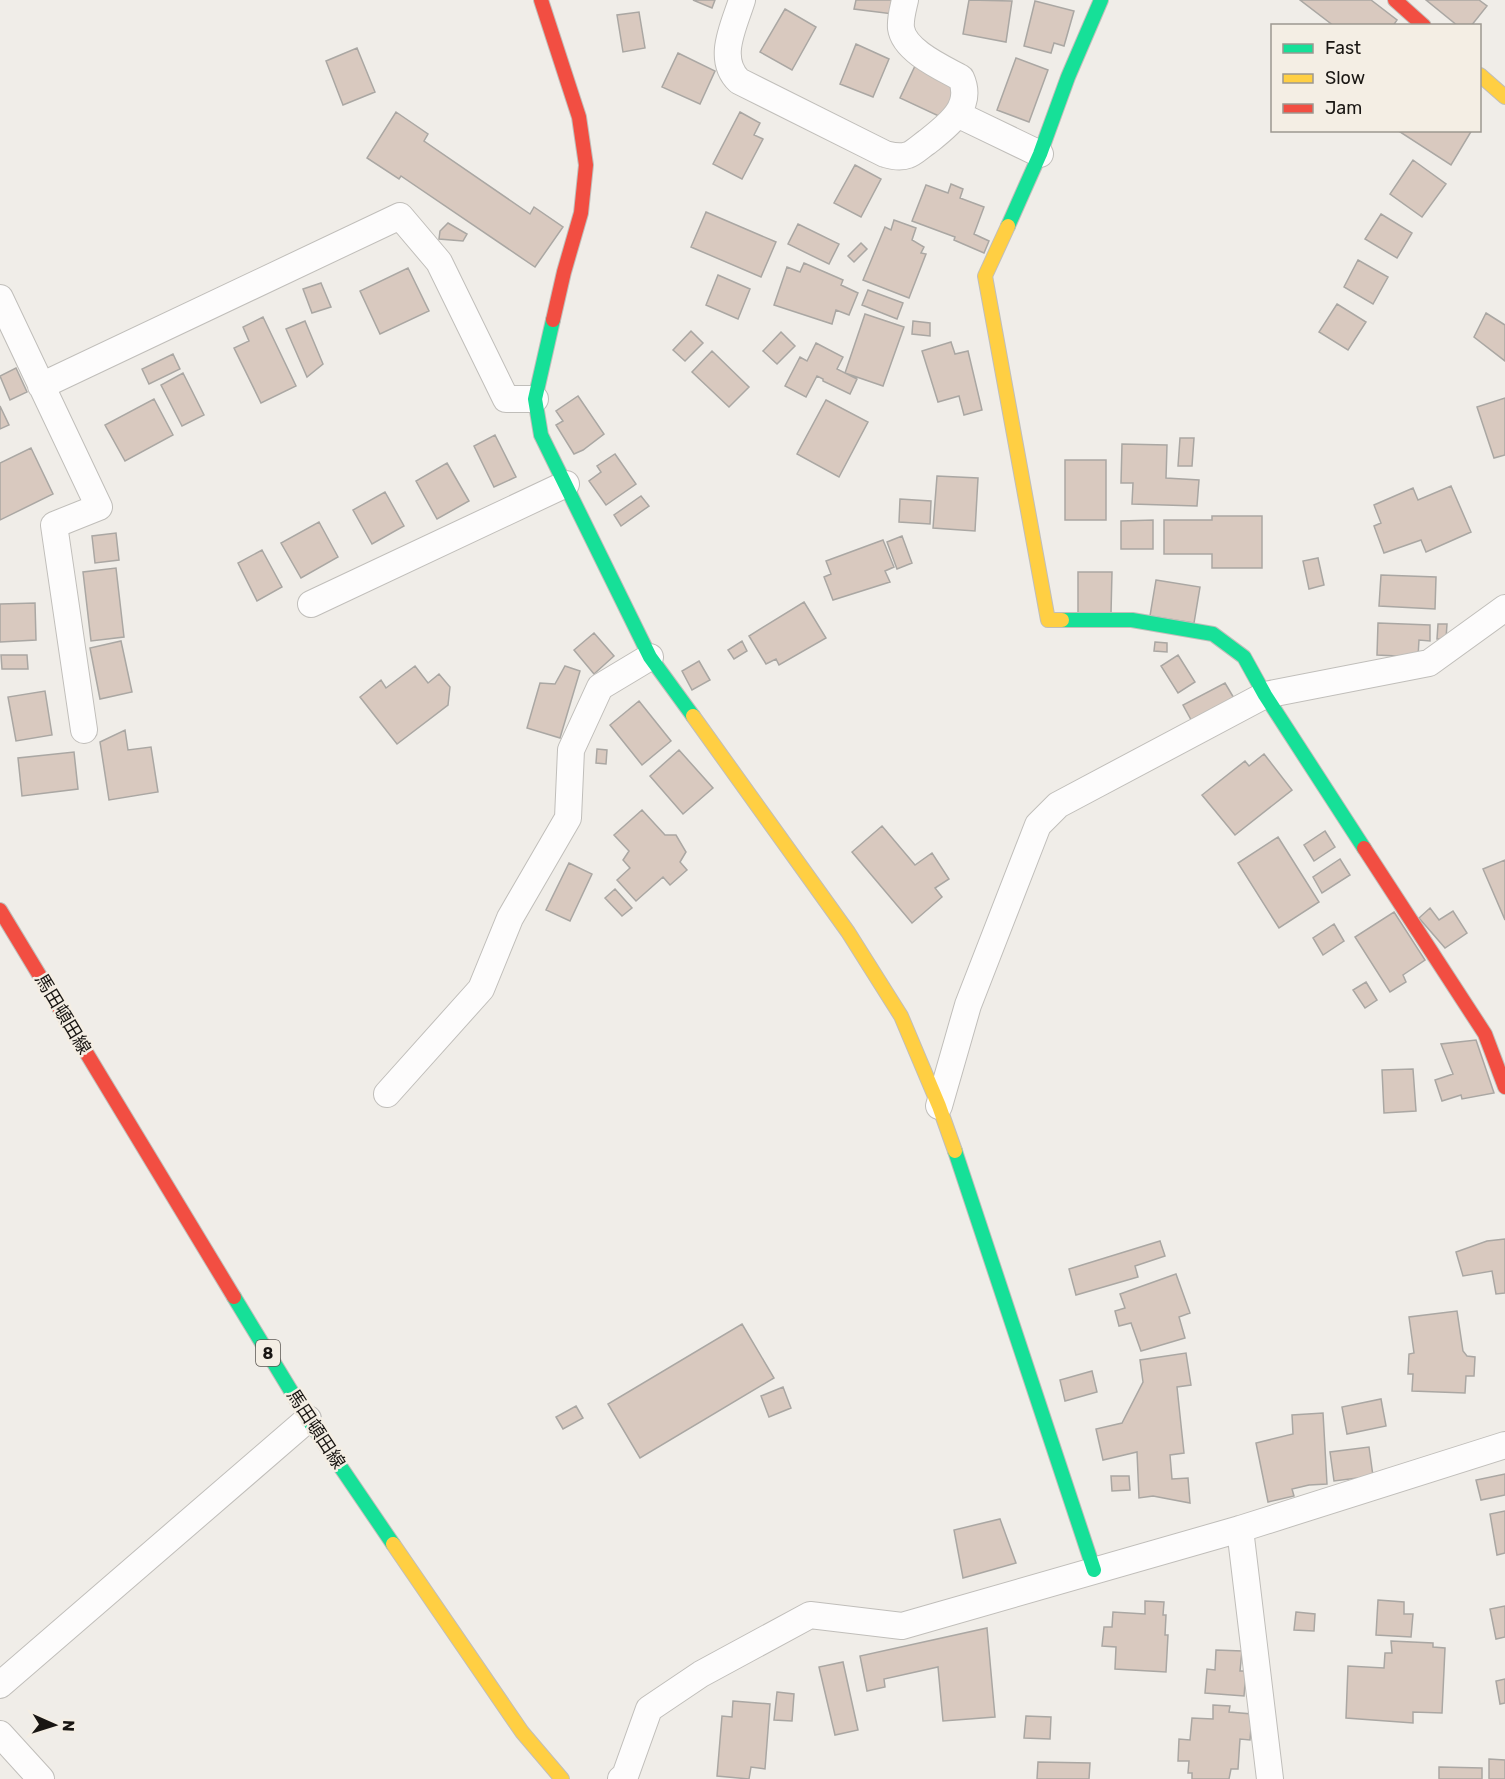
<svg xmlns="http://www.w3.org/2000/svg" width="1505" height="1779" font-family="Rubik,'Noto Sans JP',sans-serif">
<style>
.building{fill:#d9c9bf;stroke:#aaa7a3;stroke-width:1.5}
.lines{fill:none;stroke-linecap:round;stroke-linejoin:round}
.street-casing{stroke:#c0beba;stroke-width:28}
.fast-casing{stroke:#c0beba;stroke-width:16}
.slow-casing{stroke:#c0beba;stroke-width:16}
.jam-casing{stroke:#c0beba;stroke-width:16}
.street{stroke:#fdfcfc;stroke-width:26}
.fast{stroke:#16e098;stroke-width:14}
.slow{stroke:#ffcf43;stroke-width:14}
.jam{stroke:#f24e42;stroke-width:14}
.labels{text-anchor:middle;stroke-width:5;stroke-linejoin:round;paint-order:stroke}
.shield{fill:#f4eee4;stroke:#5b5752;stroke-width:1.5}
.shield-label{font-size:16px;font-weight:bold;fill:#191613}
.street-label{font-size:18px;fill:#191613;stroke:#f4eee4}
</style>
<rect width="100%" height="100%" fill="#f0ede8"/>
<path class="building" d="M693,0H715L712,8Z
M856,0H895L893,14L854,9Z
M969,0L1012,1L1006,42L963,34Z
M1300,0H1371L1397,20L1393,26H1334Z
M1426,0H1479L1487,6L1471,26H1458Z
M1035,1L1074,11L1064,46L1054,43L1051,53L1024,46Z
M785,9L816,27L792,70L760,52Z
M639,12L645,48L623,52L617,15Z
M856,44L889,59L873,97L840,84Z
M357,48L375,92L343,105L326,61Z
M678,53L715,71L700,104L662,87Z
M1016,58L1048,70L1029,122L997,110Z
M915,66L958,86L943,118L900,98Z
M396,112L428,134L424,141L530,214L534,207L563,227L535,267L401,176L399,179L367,158Z
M740,112L760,123L754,135L763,139L742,179L713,164Z
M1397,130H1472L1451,165Z
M1413,160L1446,184L1422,217L1390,194Z
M855,165L881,179L861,217L834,203Z
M951,184L963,189L960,198L984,207L974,234L989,241L984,253L954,240L955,237L912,221L926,185L948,193Z
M706,212L776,242L761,277L691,247Z
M1381,214L1412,233L1397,258L1365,239Z
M894,220L916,228L912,240L924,247L921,253L926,254L909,298L863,280L885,227L891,230Z
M448,223L467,234L463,241L439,239L440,231Z
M798,224L839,244L829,264L788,244Z
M861,243L867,249L854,262L848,256Z
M1358,260L1388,277L1373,304L1344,287Z
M804,263L843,280L841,285L858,293L849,315L836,310L832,324L774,305L787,267L800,272Z
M408,268L429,311L380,334L360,291Z
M718,275L750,289L738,319L706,305Z
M321,283L331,307L312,313L303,289Z
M868,290L903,303L897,319L862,305Z
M1337,304L1366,322L1348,350L1319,332Z
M1486,313L1505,325V361L1474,337Z
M865,314L904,327L883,386L845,373Z
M263,317L296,386L261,403L234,348L249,341L243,327Z
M305,321L323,364L307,377L286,329Z
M913,321L930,323V336L912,334Z
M691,331L703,343L685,361L673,350Z
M781,332L795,346L777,364L763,351Z
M951,342L955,354L968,351L982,410L964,415L959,396L938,402L922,351Z
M816,343L843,357L837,369L857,379L850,394L823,381V379L817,376L806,397L785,386L800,357L807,361Z
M712,351L749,387L729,407L692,372Z
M173,354L180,369L149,384L142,369Z
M16,368L27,392L10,400L0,376Z
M183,373L204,415L182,426L161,385Z
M578,396L604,434L583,450L574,454L556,425L563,421L556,411Z
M1505,398V455L1494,458L1477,407Z
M154,399L173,435L125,461L105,425Z
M826,400L868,422L839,477L797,454Z
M0,406L9,425L0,429Z
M495,435L516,477L494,487L474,446Z
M1180,438H1194L1192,466H1178Z
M1122,444L1167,445L1166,478L1199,480L1197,506L1132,504L1133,483H1121Z
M31,448L53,494L0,520V463Z
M615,454L636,484L606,505L589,481L601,472L597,466Z
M1065,460H1106V520H1065Z
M447,463L469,501L437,519L416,481Z
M937,476L978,478L975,531L933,528Z
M1451,486L1471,532L1426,552L1421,540L1384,553L1374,526L1381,523L1374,505L1413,488L1418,500Z
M385,492L404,526L372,544L353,510Z
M641,496L649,506L621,526L614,515Z
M900,499L931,501L930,524L899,522Z
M1212,516H1262V568H1212V554H1164V520H1212Z
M1153,520V549H1121V521Z
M319,522L338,557L301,578L281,543Z
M116,533L119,560L95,563L92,536Z
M902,536L912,563L897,569L887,542Z
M883,540L894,567L885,571L890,582L833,600L824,577L831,574L826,561Z
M262,550L282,587L257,601L238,563Z
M1318,558L1324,585L1309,589L1303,561Z
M116,568L124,637L91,641L83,572Z
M1078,572H1112L1111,614H1078Z
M1381,575L1436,577L1435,609L1379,606Z
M1156,580L1200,587L1194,623L1150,616Z
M804,602L826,638L779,665L776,659L766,664L749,636Z
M35,603L36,640L0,642V604Z
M1378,623L1430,625V641L1419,640L1418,657L1377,655Z
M1438,624H1447L1446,639H1437Z
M594,633L614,656L594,674L574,650Z
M121,641L132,692L100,699L90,648Z
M742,641L747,651L734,659L728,650Z
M1155,642L1167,643V652L1154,651Z
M1,655H27L28,669H2Z
M1178,655L1195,682L1178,693L1161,666Z
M699,661L710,680L692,690L682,671Z
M415,666L428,683L439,674L450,687L448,705L397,744L360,697L381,680L386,688Z
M565,666L580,671L560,738L527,728L540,683L555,684Z
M1225,683L1238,705L1195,727L1183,705Z
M45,691L52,735L16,741L8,697Z
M639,701L671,741L642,765L610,725Z
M125,730L128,750L151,747L158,792L109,800L100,742Z
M597,749L607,750L606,764L596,763Z
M679,750L713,788L683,814L650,776Z
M74,752L78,789L22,796L18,758Z
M1264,754L1292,790L1235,835L1202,795L1245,761L1249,766Z
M642,810L665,835H676L686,852L680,862L687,870L670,885L663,877L636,901L617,880L630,868L623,860L629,851L614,835Z
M882,826L915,865L932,853L949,879L935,888L942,897L912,923L852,852Z
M1325,831L1335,847L1314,861L1304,845Z
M1278,837L1319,902L1279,928L1238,863Z
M1340,859L1350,875L1322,893L1313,877Z
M1505,860V920L1483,869Z
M569,863L592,874L570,921L546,910Z
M615,889L632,908L622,916L605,898Z
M1430,908L1439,920L1453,911L1467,933L1445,948L1419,918Z
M1394,912L1425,960L1403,975L1406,982L1390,992L1355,937Z
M1334,924L1344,941L1323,955L1313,938Z
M1366,982L1377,1000L1365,1008L1353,990Z
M1476,1040L1494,1093L1462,1099L1461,1095L1442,1101L1435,1080L1453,1074L1441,1044Z
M1413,1069L1416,1111L1384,1113L1382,1070Z
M1505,1239V1293L1496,1294L1492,1271L1463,1276L1456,1252L1487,1241Z
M1160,1241L1165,1256L1135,1266L1138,1277L1076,1295L1069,1269Z
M1176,1274L1190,1313L1179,1317L1185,1338L1141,1351L1131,1323L1119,1326L1115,1311L1125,1308L1120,1294Z
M1457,1311L1463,1351L1467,1356L1475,1357L1474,1376H1466L1465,1393L1412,1391L1413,1374H1408L1409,1354L1414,1353L1409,1317Z
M742,1324L774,1378L640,1458L608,1404Z
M1186,1353L1191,1385L1177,1387L1184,1453L1170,1455L1172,1479L1188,1478L1190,1503L1153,1496L1139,1498L1137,1452L1103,1460L1096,1429L1122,1423L1143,1382L1140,1360Z
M1092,1371L1097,1392L1065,1401L1060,1380Z
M783,1387L791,1408L769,1417L761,1396Z
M1381,1399L1386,1426L1347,1434L1342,1407Z
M576,1406L583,1418L563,1429L556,1417Z
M1323,1413L1327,1484L1309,1485L1292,1489L1294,1496L1268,1502L1256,1443L1293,1434L1292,1415Z
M1369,1447L1373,1476L1334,1481L1330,1452Z
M1505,1474V1495L1481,1500L1476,1480Z
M1111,1476H1129L1130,1490L1112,1491Z
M1505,1511V1553L1497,1555L1490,1514Z
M1000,1519L1016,1563L963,1578L954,1530Z
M1378,1600L1404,1602V1614H1413L1411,1637L1376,1635Z
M1145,1601L1164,1602L1163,1615H1166L1165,1635H1168L1166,1672L1115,1669L1116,1647L1102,1646L1104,1627H1112L1113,1612L1145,1614Z
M1505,1606V1637L1496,1639L1490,1609Z
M1296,1612L1315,1614L1314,1631L1294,1630Z
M987,1628L995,1717L943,1721L938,1667L884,1679L885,1687L867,1691L860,1656Z
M1391,1641L1433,1643V1647L1445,1648L1442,1713L1413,1712V1723L1346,1718L1348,1666L1384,1668L1385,1653H1392Z
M1216,1650L1242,1651L1240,1671H1246L1244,1696L1205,1693L1207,1669L1215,1670Z
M843,1662L858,1730L835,1735L819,1667Z
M1505,1679V1703L1500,1704L1496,1681Z
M777,1692L794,1694L792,1721L774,1720Z
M733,1701L770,1704L765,1769L751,1767L749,1779L717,1776L722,1716L732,1717Z
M1213,1705L1230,1706L1229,1712L1252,1714L1250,1740L1240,1739L1238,1769H1231L1229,1779H1192V1773H1188L1189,1761H1178L1179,1739L1190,1740L1192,1718L1213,1719Z
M1026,1716L1051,1717L1050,1739L1024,1738Z
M1489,1759L1505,1760V1779H1489Z
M1038,1762L1090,1763L1089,1779H1037Z
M1439,1767L1482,1768V1779H1439Z"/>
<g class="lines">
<defs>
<path id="street" d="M742,0C734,26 716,59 739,81L885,154C893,156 900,158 908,155C914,153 921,146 927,142C947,126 974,107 961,78C943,68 904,51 901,28C900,19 903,9 905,0
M957,114L1040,154
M0,298L99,507L54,525L84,730
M41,386L400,216L439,262L506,399H535
M311,604L566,484
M387,1094L481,989L510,918L568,818L571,750L600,687L650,657
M939,1106L968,1005L1038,825L1058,805L1265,695L1429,663L1505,608
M1240,1529L1270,1779
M0,1685L308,1419
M0,1734L41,1779
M621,1779L625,1776L649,1709L701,1674L810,1615L902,1626L1240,1529L1505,1445"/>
<path id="fast" d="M1008,226L1040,154L1068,77L1101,0
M553,320L535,399L541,435L650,657L693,716
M1062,620H1132L1213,634L1244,657L1265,695L1364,848
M955,1151L1094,1570
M234,1297L308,1419L393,1544"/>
<path id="slow" d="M1480,75L1505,97
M1008,226L985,276L1048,620H1062
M693,716L848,932L901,1016L939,1106L955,1151
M393,1544L522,1732L562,1779"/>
<path id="jam" d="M541,0L579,117L586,165L581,213L564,272L553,320
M1395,0L1424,26
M1364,848L1485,1034L1505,1087
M0,910L234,1297"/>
</defs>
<use href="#street" class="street-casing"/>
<use href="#fast" class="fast-casing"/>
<use href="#slow" class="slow-casing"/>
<use href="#jam" class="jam-casing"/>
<use href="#street" class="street"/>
<use href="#fast" class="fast"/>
<use href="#slow" class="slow"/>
<use href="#jam" class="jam"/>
</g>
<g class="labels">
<rect class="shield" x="256" y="1340" width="24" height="26" rx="4.5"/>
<g class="shield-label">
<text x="268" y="1359">8</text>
</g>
<g class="street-label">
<text transform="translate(63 1014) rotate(59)" y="6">馬田頓田線</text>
<text transform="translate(316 1429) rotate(57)" y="6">馬田頓田線</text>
</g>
</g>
<rect x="1271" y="24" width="210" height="108" fill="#f4eee4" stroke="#9c9890" stroke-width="1.5"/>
<rect x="1283" y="44" width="30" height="9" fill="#16e098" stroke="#9c9890" stroke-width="1.5"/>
<text x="1325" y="54" font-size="18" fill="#191613">Fast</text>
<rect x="1283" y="74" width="30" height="9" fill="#ffcf43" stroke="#9c9890" stroke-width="1.5"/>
<text x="1325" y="84" font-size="18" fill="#191613">Slow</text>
<rect x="1283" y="104" width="30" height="9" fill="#f24e42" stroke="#9c9890" stroke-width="1.5"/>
<text x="1325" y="114" font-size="18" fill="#191613">Jam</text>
<g transform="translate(54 1725) rotate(93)" stroke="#f4eee4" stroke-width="4.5" paint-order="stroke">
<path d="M0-4.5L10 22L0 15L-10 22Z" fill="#191613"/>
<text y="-9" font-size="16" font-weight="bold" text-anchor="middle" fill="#191613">N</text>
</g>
</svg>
